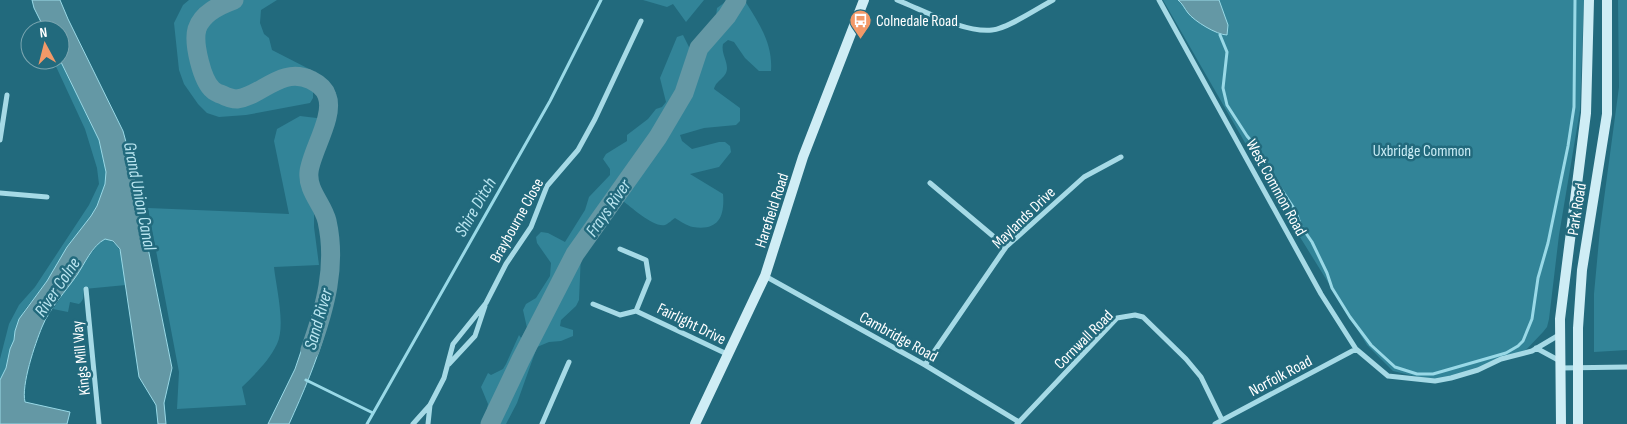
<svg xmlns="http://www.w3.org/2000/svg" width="1627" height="424" font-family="'Sofia Sans Condensed',sans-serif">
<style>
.green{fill:#328498}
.water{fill:#6498a5;stroke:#99d9e7}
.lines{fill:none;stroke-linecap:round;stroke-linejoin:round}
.stream{stroke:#99d9e7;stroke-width:3}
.river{stroke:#6498a5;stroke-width:19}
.minor{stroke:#a6dae6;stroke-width:5}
.secondary{stroke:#cfedf5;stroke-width:10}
.labels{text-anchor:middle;stroke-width:5;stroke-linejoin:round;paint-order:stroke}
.poi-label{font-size:16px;fill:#fff;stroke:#226a7d;text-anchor:start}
.park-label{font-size:16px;fill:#c9ecf5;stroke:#226a7d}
.street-label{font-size:16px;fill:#fff;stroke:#226a7d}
.water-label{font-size:18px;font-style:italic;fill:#b9e5f0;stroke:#226a7d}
</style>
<rect width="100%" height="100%" fill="#226a7d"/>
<path class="green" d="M189,0H277L261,10L260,23L264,34L269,38L272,50L313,71V98L310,103L246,115L219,117L207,113L198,104L184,84L179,70L174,23L183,5Z
M643,0H704L686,22L673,4L667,7Z
M728,0L745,1C759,23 773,44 771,71H759L745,58L734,42L728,40L723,44C721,53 727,60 727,68C727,78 716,80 714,89L740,108V121L736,125L704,128L680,135L682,141L692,149L719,142H725L730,146L731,152L719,167L690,174L723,194C725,217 718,231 693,227C687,226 680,221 675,218C672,220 668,224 665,225C654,228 631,207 623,201L596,226L581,254L579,300L576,306L561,320L560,326L573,330V336L561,341L549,342L537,347L517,403L506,424H484L488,404L481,387L488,373L491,375L503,369L506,364L519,335L521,338L527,328L523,310L526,304L536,298L550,276L551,263L537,243L536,237L541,232L548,233L565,242L585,210L589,197L610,175V169L603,159L606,154L627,141V135L648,119L656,109L662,107L666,102L660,78L677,37L683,35L691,51C694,51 700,51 703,49C712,44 716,18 717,8Z
M1163,0H1584L1580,110L1559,235L1549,319L1547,327L1543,332L1523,353L1478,370L1435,381L1393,371L1367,345L1290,221Z
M1618,0H1627V350L1594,352V294L1600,229L1619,87Z
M53,60H60L99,140L106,172L105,184L97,206L91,216L67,247L47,281L24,311L15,331L14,340L10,349L6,368L0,380V359L9,324L19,305L35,287L89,205L99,184L97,168L85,129Z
M300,116L325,119L330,123L319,146L310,154L305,165L314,214V227L319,265L274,267C276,287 286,325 277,344C269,361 255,374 242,387L246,405L177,409L179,372L148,208L289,214L274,141L277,129Z
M105,239C125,243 124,268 126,285L84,289C83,295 85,299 79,304L70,302L68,312L53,309L89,256L100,242Z"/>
<path class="water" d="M32,0H60L68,19L123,131L129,153L172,368L164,403L166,424H158L156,405L139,377L120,249L113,241L105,239C92,246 85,263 77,275C66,291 49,309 42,327C35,344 21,385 25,402L70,412L67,424H0V380L6,368L10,349L14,340L15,331L19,319L47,281L67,247L91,216L97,206L105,184L106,172L99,140L60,60V30H45L34,8Z
M1178,0H1219L1228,25L1227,35C1217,35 1194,21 1188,13C1184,8 1183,4 1178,0Z
M310,325L326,328C317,361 303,393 289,424H268L295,369Z"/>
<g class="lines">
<path class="stream" d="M1220,35L1227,52L1223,88L1227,105L1247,136L1259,150L1266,166L1295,210L1301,226L1312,242L1327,273L1332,288L1350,317L1371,345L1395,367L1417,374H1433L1506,353L1518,346L1523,341L1532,319L1538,278L1548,243L1568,146L1574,107L1575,0
M306,380L373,413
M367,424L550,101L601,0"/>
<path class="river" d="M234,0C220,5 202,13 197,29C193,43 202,81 213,90C215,92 220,94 223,95C226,97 233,99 237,99C262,96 281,66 311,80C317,83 325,89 327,96C335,116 311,152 309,172C307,191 323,204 327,221C337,266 325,308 310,350
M490,424L521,359L575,254L658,137L684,93L699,48L727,16L737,0"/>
<path class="minor" d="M897,0C923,10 964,33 992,30C1007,29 1038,8 1053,0
M1159,0L1321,294L1356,349L1388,376L1435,381L1451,378L1478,370L1501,359L1532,351L1559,335
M0,140L7,95
M930,183L1006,247
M0,193L47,197
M620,249L646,260L649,279L636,311L729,355
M765,276L925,365L1019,422
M86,289L99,424
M593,304L620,315L636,311
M1536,348L1560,361
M449,364L475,336L485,306
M925,365L1006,247L1084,177L1121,157
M1560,368L1627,367
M413,424L430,405L444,378L453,344L486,303L506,264L531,227L547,186L578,150L595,119L641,21
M428,424L430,405
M542,424L569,362
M1017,424L1117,318L1135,315L1143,317L1186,359L1201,377L1222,420
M1215,424L1356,349"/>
<path class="secondary" d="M695,424L765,276L803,157L864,0
M1561,424L1560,319L1586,113L1589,0
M1578,424V328L1582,270L1607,114V0"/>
</g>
<defs>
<symbol id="bus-pin" viewBox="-11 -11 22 30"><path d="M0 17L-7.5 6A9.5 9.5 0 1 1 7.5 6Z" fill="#f29968" stroke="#226a7d"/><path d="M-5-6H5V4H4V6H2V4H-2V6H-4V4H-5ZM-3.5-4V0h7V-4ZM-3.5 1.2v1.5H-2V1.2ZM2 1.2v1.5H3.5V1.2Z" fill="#fff"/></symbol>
</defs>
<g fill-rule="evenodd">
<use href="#bus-pin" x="848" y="8" width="25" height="34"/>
</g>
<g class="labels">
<g class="poi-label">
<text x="876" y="26">Colnedale Road</text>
</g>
<g class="park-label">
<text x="1422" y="156">Uxbridge Common</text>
</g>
<g class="street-label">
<text transform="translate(1277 187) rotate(61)" y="6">West Common Road</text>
<text transform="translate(1576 209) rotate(-81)" y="6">Park Road</text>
<text transform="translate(771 210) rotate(-72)" y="6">Harefield Road</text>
<text transform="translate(1023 217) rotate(-44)" y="6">Maylands Drive</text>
<text transform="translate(516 220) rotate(-61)" y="6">Braybourne Close</text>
<text transform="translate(692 323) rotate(26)" y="6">Fairlight Drive</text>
<text transform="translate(899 336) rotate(29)" y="6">Cambridge Road</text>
<text transform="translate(1083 339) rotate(-45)" y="6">Cornwall Road</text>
<text transform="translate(80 358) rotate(-96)" y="6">Kings Mill Way</text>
<text transform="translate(1280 375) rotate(-28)" y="6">Norfolk Road</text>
</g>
<g class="water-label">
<text transform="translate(140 196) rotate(79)" y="6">Grand Union Canal</text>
<text transform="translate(475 207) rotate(-60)" y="6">Shire Ditch</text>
<text transform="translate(608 208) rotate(-55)" y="6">Frays River</text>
<text transform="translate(57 287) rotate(-56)" y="6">River Colne</text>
<text transform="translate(318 319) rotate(-74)" y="6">Sand River</text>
</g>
</g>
<g transform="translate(45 45) rotate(353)"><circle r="24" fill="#226a7d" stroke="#7aa6b1"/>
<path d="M0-4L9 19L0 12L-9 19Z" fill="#f29968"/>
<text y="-8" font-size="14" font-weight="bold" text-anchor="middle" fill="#ffffff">N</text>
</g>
</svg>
